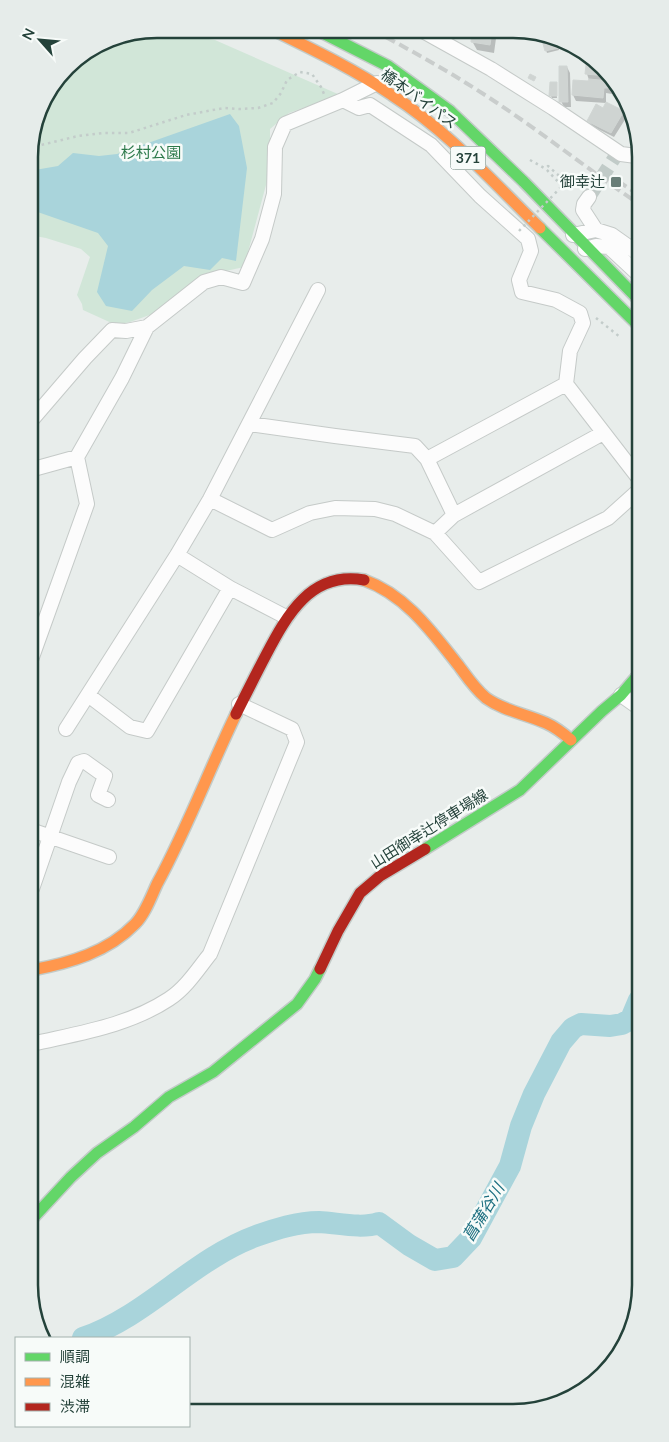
<svg xmlns="http://www.w3.org/2000/svg" width="669" height="1442" font-family="Lato,'Noto Sans JP',sans-serif">
<style>
.green{fill:#d1e6d8}
.water{fill:#a9d4db}
.shadow{fill:#0003}
.lines{fill:none;stroke-linecap:round;stroke-linejoin:round}
.river{stroke:#a9d4db;stroke-width:22}
.building{fill:#cfd4d2;stroke:#d1d6d4}
.street-tunnel{stroke:#c1cbc8;stroke-width:14;stroke-dasharray:14 7;stroke-linecap:butt}
.street-casing{stroke:#c5cac8;stroke-width:16}
.fast-casing{stroke:#c3cbc8;stroke-width:14}
.slow-casing{stroke:#c3cbc8;stroke-width:14}
.jam-casing{stroke:#c3cbc8;stroke-width:14}
.path{stroke:#c3ccca;stroke-width:2.5;stroke-dasharray:2.5 4;stroke-linecap:butt}
.street{stroke:#fcfcfc;stroke-width:14}
.fast{stroke:#63d668;stroke-width:11}
.slow{stroke:#ff974d;stroke-width:11}
.jam{stroke:#b3261e;stroke-width:11}
.rail{stroke:#c9cdcc;stroke-width:4;stroke-dasharray:10 5;stroke-linecap:butt}
.path-bridge{stroke:#c3ccca;stroke-width:2.5;stroke-dasharray:2.5 4;stroke-linecap:butt}
.poi-dot{fill:#697e78;stroke:#f7fbf9;stroke-width:2}
.labels{text-anchor:middle;stroke-width:5;stroke-linejoin:round;paint-order:stroke}
.shield{fill:#f7fbf9;stroke:#637a73;stroke-width:1}
.shield-label{font-size:14px;font-weight:bold;fill:#24423a}
.street-label{font-size:15px;fill:#24423a;stroke:#f7fbf9}
.park-label{font-size:15px;fill:#2d7a4b;stroke:#f7fbf9}
.poi-label{font-size:15px;fill:#24423a;stroke:#f7fbf9;text-anchor:end}
.water-label{font-size:16px;font-style:italic;fill:#1c6f80;stroke:#f7fbf9}
.rim{fill:none;stroke:#24423a;stroke-width:2.5}
</style>
<rect width="100%" height="100%" fill="#e8edeb"/>
<path class="green" d="M151,30L215,40L340,95L289,113L270,129V170L244,267L203,276L158,312L130,322L116,325L83,310L82,304L77,295L90,257L81,249L46,238L29,235V148L42,100L72,61L108,38Z"/>
<path class="water" d="M230,114L239,126L247,168L236,261L222,258L210,270L184,266L152,290L132,311L106,306L97,292L108,246L98,233L29,209V171L58,166L73,153L99,156L117,154Z"/>
<path class="shadow" d="M474,31H497L494,53L477,50L472,41Z
M552,38L557,41L559,50L547,53L543,41Z
M588,56L597,61L612,88V94L606,93V103L576,101L573,95L590,83L587,74Z
M567,67L570,73L571,107H564L561,101Z
M556,83L557,98H552L551,96Z
M614,89L622,101H618L614,95Z
M604,110L623,112L626,118L614,137L592,126L589,121Z"/>
<g class="lines">
<path class="river" d="M83,1338C147,1316 193,1259 256,1236C276,1229 297,1222 319,1222C338,1223 361,1229 379,1223L409,1245L435,1260L453,1257L471,1238L510,1166L521,1126L534,1094L561,1042L573,1028L581,1024L610,1026L622,1024L631,1019L639,1000"/>
</g>
<path class="building" d="M472,31H492L490,45L471,42Z
M550,38L557,41L559,48L545,51L542,40Z
M587,56L597,61L607,76L585,74Z
M559,66H567L568,102H559Z
M530,74L536,77L534,81L528,78Z
M589,79L610,81L609,88H604L603,98L572,95L573,80L588,81Z
M550,82H557V96H549Z
M613,87L619,96H613Z
M606,102L624,111L611,133L587,121L596,104L603,108Z"/>
<g class="lines">
<path class="street-tunnel" d="M589,197L615,157"/>
<defs>
<path id="street" d="M421,30L491,69L553,108L621,154L636,156
M343,100L359,108L370,105L431,145L480,196L528,239L531,251L519,280L522,292L556,300L580,313L583,323L570,351L566,384L637,476
M589,197L584,204L583,210L596,230
M573,235L596,230L612,235L636,252
M585,249L596,246L609,247L636,272
M30,422L85,358L112,330L126,331L147,327
M250,424L335,436L415,446L427,459L454,515
M427,459L566,384
M30,470L77,457
M210,499L272,530L310,513L335,508L375,509L395,514L435,533L479,582L608,518L637,492
M435,533L454,515L603,433
M177,555L230,588L286,617
M31,660L87,504L77,457L122,378L147,327L204,282L221,277L243,283L262,239L274,194L275,147L285,124L343,100L377,83
M88,695L130,727L147,731L230,588
M621,695L638,707
M66,729L177,555L210,499L318,290
M31,830L109,857
M32,889L69,782L78,763L84,761L105,776L98,795L108,800
M32,1044C79,1033 128,1026 169,999C186,988 198,969 210,954L297,742L292,729L239,704"/>
<path id="fast" d="M317,30L388,66L450,111L524,182L636,297
M540,228L637,324
M425,849L520,790L602,711L621,695L638,675
M33,1218L71,1177L97,1153L134,1127L169,1097L213,1072L297,1004L315,979L320,969"/>
<path id="slow" d="M271,29C312,49 354,69 392,95C448,131 493,182 540,228
M364,580C406,595 432,632 459,666C467,677 475,689 486,698C504,711 526,714 546,723C555,727 563,733 571,740
M32,970C70,963 108,952 135,924C145,914 151,897 157,884C187,829 209,770 236,714"/>
<path id="jam" d="M236,714C246,694 256,674 266,655C287,615 311,571 364,580
M320,969L338,931L360,893L380,876L425,849"/>
</defs>
<use href="#street" class="street-casing"/>
<use href="#fast" class="fast-casing"/>
<use href="#slow" class="slow-casing"/>
<use href="#jam" class="jam-casing"/>
<path class="path" d="M29,148L78,136L103,133H129L186,115L224,108L239,109L258,108L273,103L281,93L287,80L300,72L312,74L321,87L324,94
M530,160L546,169
M562,186L546,169L548,166L574,189
M596,318L620,337"/>
<use href="#street" class="street"/>
<use href="#fast" class="fast"/>
<use href="#slow" class="slow"/>
<use href="#jam" class="jam"/>
<path class="rail" d="M373,30C404,47 436,64 466,83C525,119 579,163 636,202
M618,181L636,193"/>
<path class="path-bridge" d="M519,231L562,186"/>
</g>
<rect class="poi-dot" x="610" y="176" width="12" height="12" rx="2.5"/>
<g class="labels">
<rect class="shield" x="450.5" y="146.5" width="35" height="23" rx="4"/>
<g class="shield-label">
<text x="468" y="163">371</text>
</g>
<g class="street-label">
<text transform="translate(419 99) rotate(36)" y="5">橋本バイパス</text>
<text transform="translate(429 829) rotate(-32)" y="5">山田御幸辻停車場線</text>
</g>
<g class="park-label">
<text x="151" y="158">杉村公園</text>
</g>
<g class="poi-label">
<text x="605" y="187">御幸辻</text>
</g>
<g class="water-label">
<text transform="translate(483 1212) rotate(-59)" y="6">菖蒲谷川</text>
</g>
</g>
<path d="M0 0H669V1442H0ZM157 38H513A119 119 0 0 1 632 157V1285A119 119 0 0 1 513 1404H157A119 119 0 0 1 38 1285V157A119 119 0 0 1 157 38Z" fill="#e6ecea" fill-rule="evenodd"/>
<path class="rim" d="M157 38H513A119 119 0 0 1 632 157V1285A119 119 0 0 1 513 1404H157A119 119 0 0 1 38 1285V157A119 119 0 0 1 157 38Z"/>
<rect x="15" y="1337" width="175" height="90" fill="#f7fbf9" stroke="#a3b1ad"/>
<rect x="25" y="1353" width="25" height="8" fill="#63d668" stroke="#a3b1ad"/>
<text x="60" y="1362" font-size="15" fill="#24423a">順調</text>
<rect x="25" y="1378" width="25" height="8" fill="#ff974d" stroke="#a3b1ad"/>
<text x="60" y="1387" font-size="15" fill="#24423a">混雑</text>
<rect x="25" y="1403" width="25" height="8" fill="#b3261e" stroke="#a3b1ad"/>
<text x="60" y="1412" font-size="15" fill="#24423a">渋滞</text>
<g transform="translate(40 40) rotate(297)" stroke="#f7fbf9" stroke-width="4" paint-order="stroke">
<path d="M0-4L9 19L0 12L-9 19Z" fill="#24423a"/>
<text y="-8" font-size="14" font-weight="bold" text-anchor="middle" fill="#24423a">N</text>
</g>
</svg>
